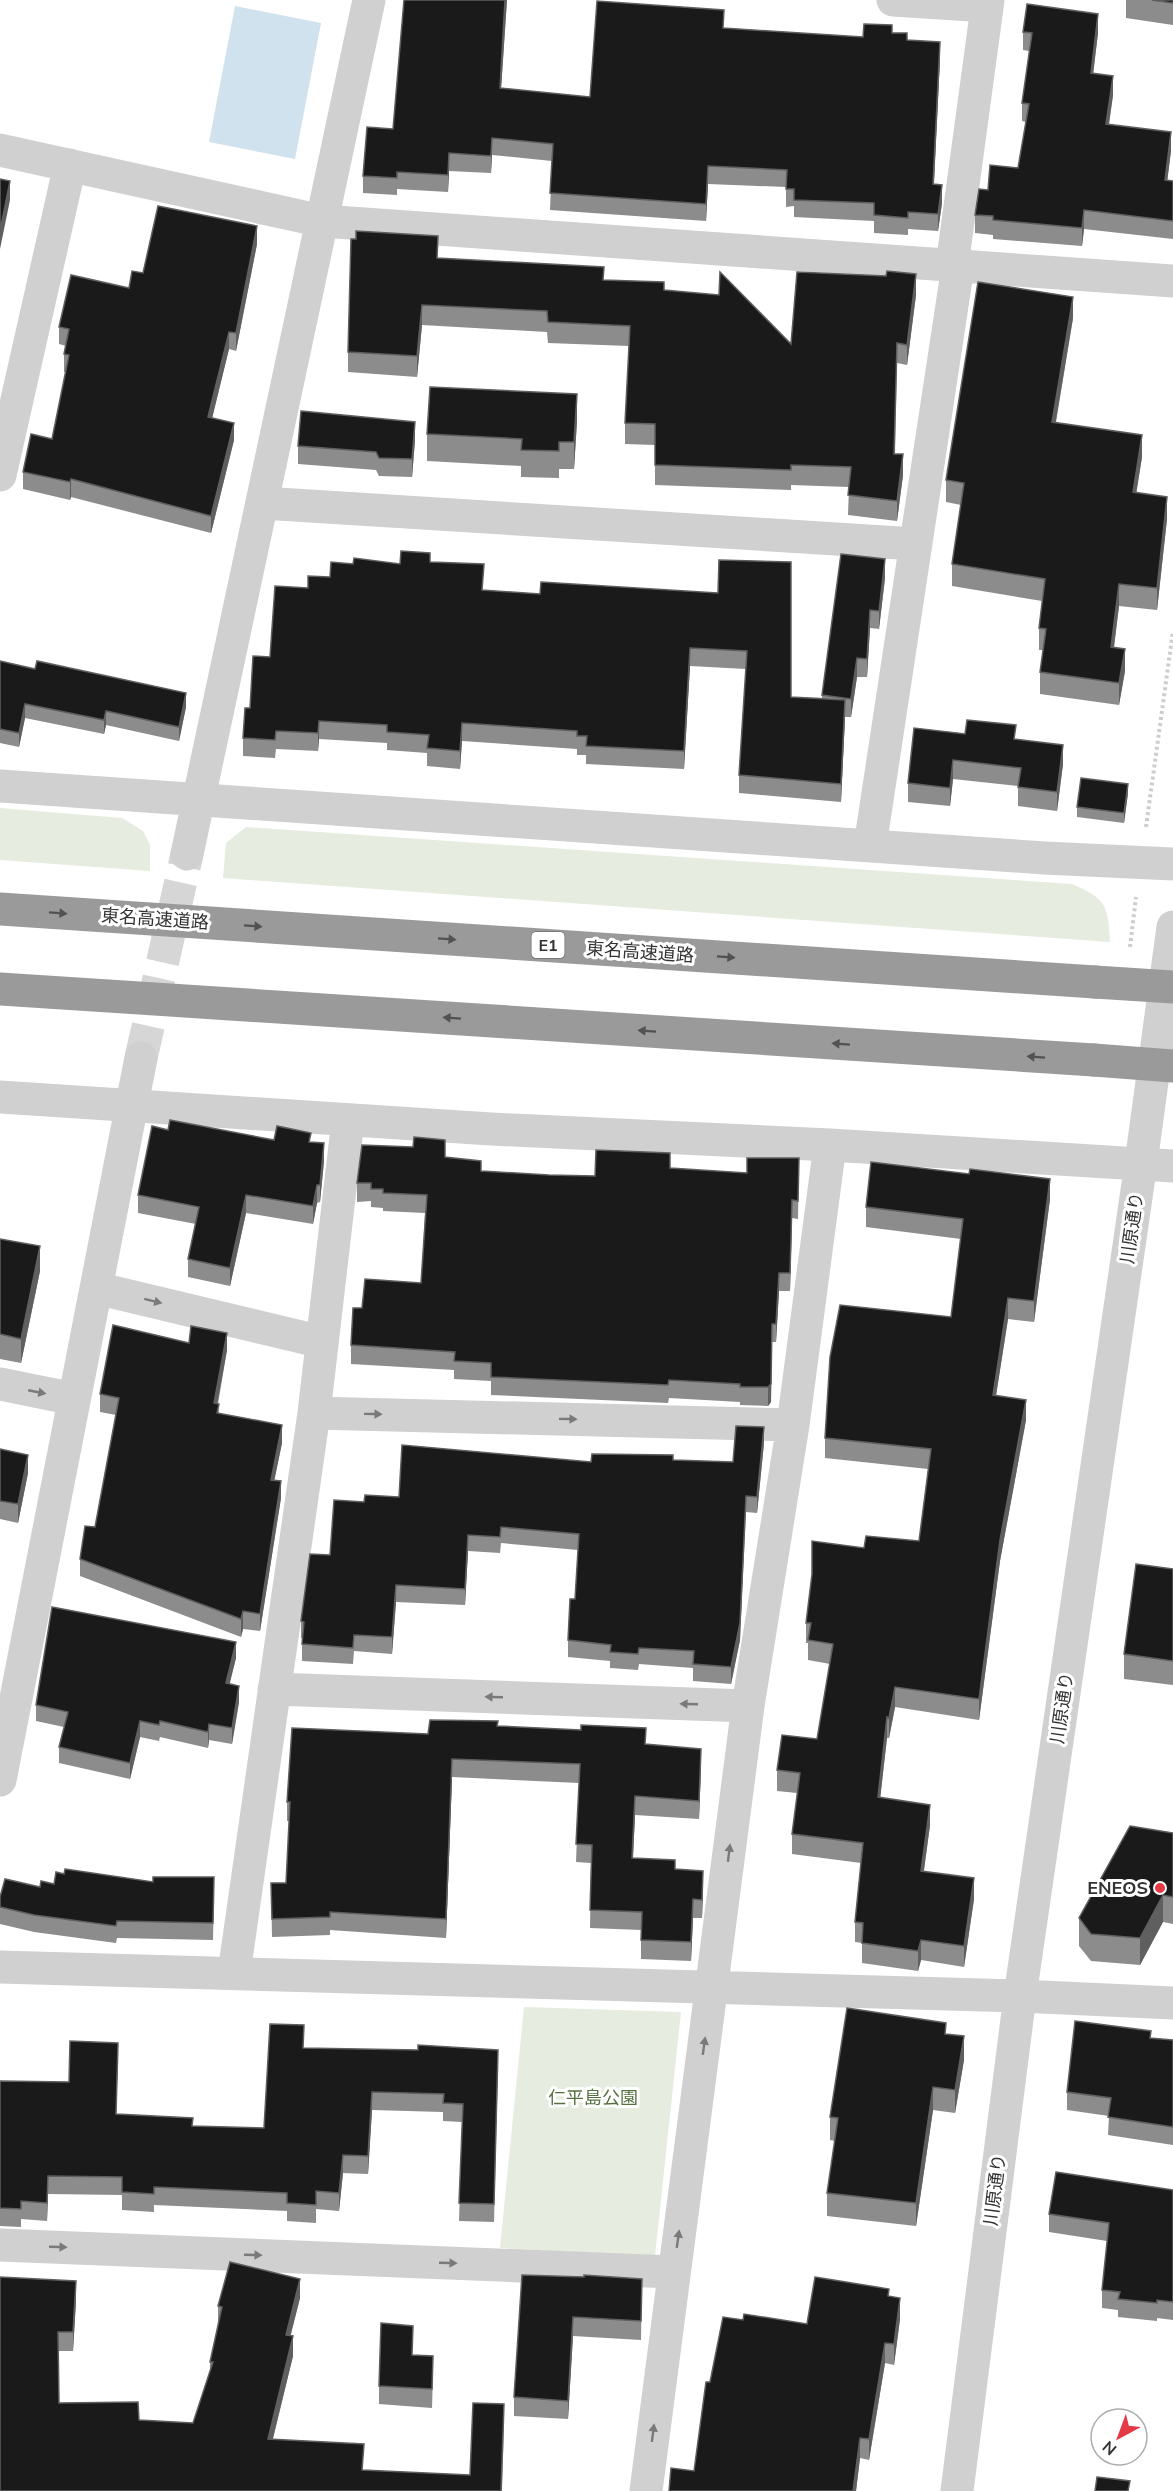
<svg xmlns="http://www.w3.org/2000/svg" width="1173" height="2491" font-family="Mulish,'Noto Sans JP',sans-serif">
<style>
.green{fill:#e6ecdf}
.water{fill:#cfe2ee}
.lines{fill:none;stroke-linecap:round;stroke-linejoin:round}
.minor-tunnel{stroke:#d6d6d6;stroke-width:33;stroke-dasharray:33 16;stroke-linecap:butt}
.path{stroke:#cdcdcd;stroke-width:4;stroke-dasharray:3 3;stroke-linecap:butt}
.minor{stroke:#d0d0d0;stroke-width:33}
.highway{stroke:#9a9a9a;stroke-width:33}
.highway-bridge{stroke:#9a9a9a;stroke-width:33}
.wall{fill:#8c8c8c}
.shaded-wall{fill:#5f5f5f}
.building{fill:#1a1a1a;stroke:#5f5f5f;stroke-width:1.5}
.oneway{fill:#525252}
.oneway2{fill:#7a7a7a}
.poi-dot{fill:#e63946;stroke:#fff;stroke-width:2}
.labels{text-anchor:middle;stroke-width:6;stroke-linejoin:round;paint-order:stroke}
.shield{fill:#fff;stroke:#707070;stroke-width:1.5}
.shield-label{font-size:16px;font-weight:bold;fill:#333}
.street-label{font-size:18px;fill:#333;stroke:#fff}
.poi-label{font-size:18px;font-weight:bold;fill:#333;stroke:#fff;text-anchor:end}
.park-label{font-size:18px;fill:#56703f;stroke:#fff}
</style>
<rect width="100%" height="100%" fill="#fff"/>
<path class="green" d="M0,808L122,818L143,831L150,845V871L0,860Z
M246,827L1072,884C1107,899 1108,906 1110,942L223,878L226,843Z
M524,2007L681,2012L655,2256L500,2248Z"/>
<path class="water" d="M235,6L321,23L295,159L209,142Z"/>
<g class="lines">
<path class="minor-tunnel" d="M141,1058L187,854"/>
<path class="path" d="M1146,827L1173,631
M1130,947L1136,897"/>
<path class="minor" d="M893,0L987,6
M0,150L322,221L1173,281
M952,266L988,0
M0,475L70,165
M262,503L916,544
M0,786L1045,858L1173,864
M870,846L958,266
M187,854L369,0
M0,1097L491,1129L830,1145L1173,1166
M96,1288L322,1342
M0,1384L74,1399
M314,1413L793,1425
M274,1689L748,1706
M0,1780L141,1058
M0,1967L1020,1996L1173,2003
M234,1973L314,1413L348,1120
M0,2245L673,2272
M646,2491L748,1706L793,1425L830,1145
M957,2491L1020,1996L1141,1163L1173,927"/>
<path class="highway" d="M0,909L1095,982
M0,989L1094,1060"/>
<path class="highway-bridge" d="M1095,982L1173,987
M1094,1060L1173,1066"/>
</g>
<path class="wall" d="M404,0H507L501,88L590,97L724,28L863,37L892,33L907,40L940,59L934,184L942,203L938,231L908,229V235L874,233V221L794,217V206L786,207V187L708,184L706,221L550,210L552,161L492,155L491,173L449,171L448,192L397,189V195L363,193V176L393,129Z
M1126,0H1173V25L1126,18Z
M1023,32L1098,33L1093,73L1113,95L1109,125L1171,151L1167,181H1173V239L1084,229L1082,246L993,239V235L975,233V215L988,190L1018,168L1026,122L1022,121V103L1029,51L1023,50Z
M257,244L236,351L229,349L212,418L234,440L211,533L71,497L70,500L23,489V472L52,439L66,372H64V354L66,346L59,344V327L129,288L143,273Z
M438,258L604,280L664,290L791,344L916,295L907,365L897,363L895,454L903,475L897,521L848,515L849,487L791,485V490L655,485V445L625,444V423L629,346L548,343L547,332L422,325L417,377L348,372V352Z
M1073,318L1056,422L1142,457L1136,493L1167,519L1157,610L1119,606L1114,648L1125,671L1119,705L1040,694V672L1043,650H1039V628L1042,601L952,586V564L961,505L946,502V480Z
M577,421L574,469H559V478L521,477V466L427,461V434Z
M415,440L412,477L379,476L376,470L298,464V446Z
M430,562L483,591L540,594L718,593L791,697L822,698V695L885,578L879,629L870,628L867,677H857L851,717H845L841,802L739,793V775L746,669L690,666L684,769L586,764V755H577V749L462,741L460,769L427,766V753L387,750V743L319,739L318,751L276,749L275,758L243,756V738L250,708L270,657L308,588L330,577L353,564H400Z
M0,661L186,707L179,741L106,725L104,734L25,718L19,747L0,743Z
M914,728L1016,739L1063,764L1057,811L1018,806V786L953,779L950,806L908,802V783Z
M1128,793L1124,823L1077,817V807Z
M168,1130L274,1140L311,1143L324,1161L320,1202L317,1203L313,1224L246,1213L230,1286L188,1277V1259L196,1224L138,1213V1195Z
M445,1157L481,1171L549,1175L595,1176L670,1168L747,1173L799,1158L798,1219L792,1218L790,1291H779L776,1342H772L771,1402L768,1406L740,1405V1402L669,1398L668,1403L491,1395V1381L454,1379V1370L351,1364V1345L362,1308L421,1283L425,1213L383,1211V1208L371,1207V1201L357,1202V1183Z
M1050,1199L1034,1322L1008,1319L996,1395L1026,1420L1000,1561L979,1720L895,1707L889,1738H887L880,1798L930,1825L924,1871L974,1899L964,1967L921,1960L918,1971L862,1963V1943L855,1942V1922L861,1863L792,1854V1834L797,1793L777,1791V1770L817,1739L830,1664L808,1660V1643H806V1623L864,1548L919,1541L928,1469L825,1458V1438L951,1317L961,1239L866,1227V1207Z
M0,1239L40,1271L21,1363L0,1359Z
M189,1343L227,1350L218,1404L219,1413L282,1443L274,1480L281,1498L260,1631L243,1629L241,1637L80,1576V1559L95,1527L116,1415L100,1412V1394Z
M764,1443L757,1513L746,1512L740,1640L731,1684L693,1681V1668L639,1664L638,1670L610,1668V1661L568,1657V1640L575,1599L578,1550L501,1543L500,1553L468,1551L465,1605L396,1602L392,1654L354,1651L353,1664L302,1661V1638H301V1621L330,1555L364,1502L399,1497L591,1462L673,1460L733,1462Z
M0,1449L28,1473L18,1523L0,1519Z
M1173,1569V1685L1124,1679V1654Z
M236,1658L229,1684L239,1702L232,1744L209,1740L208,1748L160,1737L159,1741L140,1737L130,1779L59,1763V1747L64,1727L36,1721V1705Z
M498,1726L646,1744L701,1767L699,1819L635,1815L633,1858L675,1869L703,1889L702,1918H693L691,1961L641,1959V1930L590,1928L591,1863L576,1862L579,1783L452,1777L446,1938L330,1930V1935L272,1937L271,1883H286L290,1821H287V1802L428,1734Z
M1173,1833V1924L1163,1922L1140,1965L1091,1961L1079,1946V1918Z
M64,1874L214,1894L213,1940L117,1938L116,1943L34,1932L0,1924V1897L54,1884Z
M946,2034L964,2060L955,2113L933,2110L916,2226L827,2216V2193L835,2141L830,2140V2117Z
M1151,2038L1173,2040V2145L1108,2135L1109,2116L1067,2110V2092Z
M304,2048L498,2068L494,2222L459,2221L462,2122L443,2121V2112L372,2110L368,2174L343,2173L339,2211L316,2209V2223L287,2221V2211L154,2205V2212L122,2210V2195L48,2194L47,2221L21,2219V2227L0,2226V2081L69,2082L118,2061L116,2114L193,2126L264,2128Z
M1173,2190V2320L1157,2318V2321L1118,2317V2310L1102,2308V2290L1107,2241L1049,2232V2214Z
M0,2277L76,2301L73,2351H59V2403L139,2420L193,2423L210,2373V2362L218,2325V2306L300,2298L290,2336L293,2356L273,2439L363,2470L470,2475L504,2424L502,2491H0Z
M584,2277L642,2279L641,2340L573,2336L568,2419L514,2416V2397Z
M889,2297L900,2319L894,2365L885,2363L869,2460L860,2458L856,2491H669L694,2471L743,2320L807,2324Z
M413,2355L433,2374L432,2408L379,2404V2386Z"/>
<path class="shaded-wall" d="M505,0H507L500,105V88Z
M1098,14V33L1091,92V73Z
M940,42V59L933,201V184Z
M1113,76V95L1106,143V124Z
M1171,132V151L1165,199V180Z
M492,138V155L491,173V156Z
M449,153V171L448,192V175Z
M708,166V184L706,221V204Z
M10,181V200L0,249V231Z
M942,185V203L938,231V214Z
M1084,210V229L1082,246V228Z
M257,226V244L236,351V333Z
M916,274V295L907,365V345Z
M1073,297V318L1052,444V422Z
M422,305V325L417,377V356Z
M229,332V349L208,435V417Z
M577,394V421L574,469V442Z
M415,422V440L412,477V459Z
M234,423V440L211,533V516Z
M1142,435V457L1133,514V492Z
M903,454V475L897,521V501Z
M71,479V497L70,500V482Z
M1167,497V519L1157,610V588Z
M885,559V578L879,629V611Z
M1119,584V606L1111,669V647Z
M870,610V628L867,677V659Z
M690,648V666L684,769V751Z
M1125,649V671L1119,705V683Z
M857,658V677L851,717V699Z
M186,693V707L179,741V727Z
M845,700V718L841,802V784Z
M25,704V718L19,747V733Z
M106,711V725L104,734V720Z
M319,721V739L318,751V733Z
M462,723V741L460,769V751Z
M1063,745V764L1057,811V792Z
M953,760V779L950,806V788Z
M1128,784V793L1124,823V813Z
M324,1143V1161L320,1202V1185Z
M1050,1179V1199L1034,1322V1301Z
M317,1185V1203L313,1224V1206Z
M246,1195V1213L230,1286V1268Z
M792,1200V1218L790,1291V1273Z
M40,1246V1271L21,1363V1339Z
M779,1273V1291L776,1342V1324Z
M1008,1298V1319L993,1415V1395Z
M772,1324L771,1402L768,1406V1387Z
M227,1333V1350L214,1421V1403Z
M1026,1400V1420L1000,1561L979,1720V1699L1000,1540Z
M282,1425V1443L271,1497V1480Z
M764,1427V1443L757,1513V1497Z
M28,1455V1473L18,1523V1504Z
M281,1481V1498L260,1631V1614Z
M746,1496L740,1640L731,1684V1667Z
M468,1535V1551L465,1605V1589Z
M396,1585V1602L392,1654V1637Z
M243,1611V1629L241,1637V1619Z
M236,1642V1658L226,1699V1683Z
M239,1686V1702L232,1744V1728Z
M895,1687V1707L889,1738V1718Z
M887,1717V1738L878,1818V1797Z
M140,1721V1737L130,1779V1763Z
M209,1724V1740L208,1748V1732Z
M701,1749V1767L699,1819V1801Z
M452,1759V1777L446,1938V1919Z
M635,1796V1815L632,1877V1858Z
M930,1805V1825L921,1891V1871Z
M703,1871V1889L702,1918V1900Z
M974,1878V1899L964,1967V1946Z
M1163,1895V1922L1140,1965V1938Z
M693,1899V1918L691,1961V1942Z
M921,1940V1960L918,1971V1951Z
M964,2036V2060L955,2113V2090Z
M933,2087V2110L916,2226V2203Z
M372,2092V2110L368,2174V2156Z
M343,2155V2173L339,2211V2193Z
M48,2176V2194L47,2221V2203Z
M300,2279V2298L286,2354V2335Z
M76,2281V2301L73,2351V2332Z
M900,2298V2319L894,2365V2344Z
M573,2317V2336L568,2419V2401Z
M293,2336V2356L268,2458V2439Z
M885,2343V2363L869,2460V2439Z
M860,2438V2458L856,2491H853Z"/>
<path class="building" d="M404,0H505L500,88L590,97L597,1L724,10L723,28L863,37L864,24L892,25V33H907V40L940,42L933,184L942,185L938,214L908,212V218L874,215V203L794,200V189H786L787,170L708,166L706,204L550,193L553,144L492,138L491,156L449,153L448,175L397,172V178L363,176L367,127L393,129Z
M1152,0H1173V3Z
M1027,4L1098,14L1091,73L1113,76L1106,124L1171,132L1165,180L1173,181V221L1084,210L1082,228L993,220V216L975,215L979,189L988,190L990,165L1018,168L1029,104L1022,103L1032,33L1023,32Z
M0,179L10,181L0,231Z
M158,206L257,226L236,333L229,332L208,417L234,423L211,516L71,479L70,482L23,472L31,434L52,439L69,355L64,354L69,329L59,327L71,275L129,288L132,271L143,273Z
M356,231L438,236L437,258L604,267L603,280L664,282V290L719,295L720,272L791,344L797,272L886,276L887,271L916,274L907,345L897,343L894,454H903L897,501L848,495L851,467L791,465V470L655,465V424L625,423L630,326L548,322L547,311L422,305L417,356L348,352L351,239H356Z
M978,282L1073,297L1052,422L1142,435L1133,492L1167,497L1157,588L1119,584L1111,647L1125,649L1119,683L1040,672L1046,629L1039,628L1045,579L952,564L964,483L946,480Z
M430,387L577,394L574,442H559V451L521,450L522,439L427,434Z
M301,411L415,422L412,459L379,458L376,452L298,446Z
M401,551L430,553V562L484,564L482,590L540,594L541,582L718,593L719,560L791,562V697L845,700L841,784L739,775L747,651L690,648L684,751L586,746L587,736H577V731L462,723L460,751L427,748L429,735L387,732V725L319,721L318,733L276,731L275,740L243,738L245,708H250L253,656L270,657L275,586L308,588V576L330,577L331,562L353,564L354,558L400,564Z
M841,554L885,559L879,611L870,610L867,659L857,658L851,699L822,695Z
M0,661L35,669L37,661L186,693L179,727L106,711L104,720L25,704L19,733L0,729Z
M967,720L1016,725L1014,739L1063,745L1057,792L1018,787L1021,768L953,760L950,788L908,783L914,728L965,734Z
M1081,778L1128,784L1124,813L1077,807Z
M170,1120L274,1140L277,1126L311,1133L309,1142L324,1143L320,1185H317L313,1206L246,1195L230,1268L188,1259L199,1207L138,1195L152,1126L168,1130Z
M414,1137L445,1140V1157L481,1161V1171L549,1175L595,1176L596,1150L670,1153V1168L747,1173V1158H799L798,1201L792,1200L790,1273H779L776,1324H772L771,1384L768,1387H740V1384L669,1380L668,1385L491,1377V1363L454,1361L455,1352L351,1345L353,1308H362L365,1279L421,1283L427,1195L383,1193V1189H371V1183H357L362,1145L413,1147Z
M871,1162L969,1174L970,1169L1050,1179L1034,1301L1008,1298L993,1395L1026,1400L1000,1540L979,1699L895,1687L889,1718L887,1717L878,1797L930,1805L921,1871L974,1878L964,1946L921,1940L918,1951L862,1943L863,1923L855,1922L863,1843L792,1834L800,1773L777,1770L782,1735L817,1739L833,1644L808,1640L811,1623H806L812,1574V1541L864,1548L866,1536L919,1541L931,1449L825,1438L830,1357L840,1305L951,1317L963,1219L866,1207Z
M0,1239L40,1246L21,1339L0,1334Z
M113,1325L189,1343L191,1326L227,1333L214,1403L219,1404L217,1413L282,1425L271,1480L281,1481L260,1614L243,1611L241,1619L80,1559L85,1526L95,1527L119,1398L100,1394Z
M736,1426L764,1427L757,1497L746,1496L740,1623L731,1667L693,1664L694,1651L639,1648L638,1654L610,1652L611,1645L568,1640L570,1599H575L579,1534L501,1527L500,1537L468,1535L465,1589L396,1585L392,1637L354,1635L353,1648L302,1644L304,1622L301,1621L310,1554L330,1555L334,1500L364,1502L365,1495L399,1497L402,1445L591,1462L592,1454L673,1455V1460L733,1462Z
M0,1449L28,1455L18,1504L0,1501Z
M1136,1564L1173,1569V1661L1124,1654Z
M52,1607L236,1642L226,1683L239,1686L232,1728L209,1724L208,1732L160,1721L159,1725L140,1721L130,1763L59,1747L68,1712L36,1705Z
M430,1720L498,1721L497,1726L581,1730V1725L646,1728L645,1744L701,1749L699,1801L635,1796L632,1858L675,1860V1869L703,1871L702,1900L693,1899L691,1942L641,1940L642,1912L590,1910L592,1845L576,1844L580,1764L452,1759L446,1919L330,1912V1917L272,1919L271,1883H286L290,1802H287L292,1728L428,1734Z
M1130,1826L1173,1833V1897L1163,1895L1140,1938L1091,1934L1079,1918Z
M65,1869L153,1882V1877H214L213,1923L117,1921L116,1926L34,1915L0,1907V1897L5,1879L40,1887L41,1881L54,1884L56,1872L64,1874Z
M847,2008L946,2023L945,2034L964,2036L955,2090L933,2087L916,2203L827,2193L838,2118L830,2117Z
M1075,2021L1151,2031L1150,2038L1173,2040V2127L1108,2117L1111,2098L1067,2092Z
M270,2024L304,2025L303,2048L418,2050V2045L498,2050L494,2204L459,2203L463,2104L443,2103L444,2094L372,2092L368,2156L343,2155L339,2193L316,2191V2205L287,2203V2193L154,2187V2194L122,2192V2177L48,2176L47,2203L21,2201V2209L0,2208V2081L69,2082L70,2041L118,2043L116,2114L193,2118L192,2126L264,2128Z
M1056,2172L1173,2190V2302L1157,2300V2303L1118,2299L1120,2292L1102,2290L1109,2223L1049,2214Z
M230,2262L300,2279L286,2335L293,2336L268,2439L364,2444L362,2470L470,2475L473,2403L504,2404L501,2491H0V2277L76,2281L73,2332H58L59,2403L138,2402L139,2420L193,2423L213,2362H210L222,2307L218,2306Z
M522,2275L584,2277V2275L642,2279L641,2321L573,2317L568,2401L514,2397Z
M815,2277L889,2289L888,2296L900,2298L894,2344L885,2343L869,2439L860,2438L853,2491H669L671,2468L694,2471L706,2382H710L723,2317L743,2320L744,2314L807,2324Z
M381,2323L413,2326L412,2355L433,2356L432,2389L379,2386Z
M1097,2477L1130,2481L1128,2491H1095Z"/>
<defs><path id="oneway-solid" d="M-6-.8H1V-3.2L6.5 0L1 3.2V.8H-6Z" transform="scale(1.5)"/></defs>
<g class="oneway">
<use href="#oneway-solid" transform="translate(58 913) rotate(4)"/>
<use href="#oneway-solid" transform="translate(253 926) rotate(4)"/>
<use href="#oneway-solid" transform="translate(447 939) rotate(4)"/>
<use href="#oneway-solid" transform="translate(726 957) rotate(4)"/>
<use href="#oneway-solid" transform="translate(452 1018) rotate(-176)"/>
<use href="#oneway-solid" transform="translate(647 1031) rotate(-176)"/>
<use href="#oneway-solid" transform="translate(841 1044) rotate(-176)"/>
<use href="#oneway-solid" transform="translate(1036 1057) rotate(-176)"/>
</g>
<g class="oneway2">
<use href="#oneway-solid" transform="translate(153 1301) rotate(14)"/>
<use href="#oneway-solid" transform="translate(37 1392) rotate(11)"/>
<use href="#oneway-solid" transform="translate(373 1414) rotate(1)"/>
<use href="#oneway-solid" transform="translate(568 1419) rotate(1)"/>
<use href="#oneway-solid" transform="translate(494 1697) rotate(-178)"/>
<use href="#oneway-solid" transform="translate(689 1704) rotate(-178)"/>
<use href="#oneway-solid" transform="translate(729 1853) rotate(-83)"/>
<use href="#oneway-solid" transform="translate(704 2046) rotate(-82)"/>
<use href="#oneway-solid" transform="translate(678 2239) rotate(-82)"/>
<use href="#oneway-solid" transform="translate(58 2247) rotate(2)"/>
<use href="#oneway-solid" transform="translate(253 2255) rotate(2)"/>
<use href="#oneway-solid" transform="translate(448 2263) rotate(2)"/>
<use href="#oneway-solid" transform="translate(653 2433) rotate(-83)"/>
</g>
<circle class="poi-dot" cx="1160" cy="1888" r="6"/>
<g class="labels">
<rect class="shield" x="531.5" y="932" width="33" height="26" rx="4.5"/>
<g class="shield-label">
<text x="548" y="951">E1</text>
</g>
<g class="street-label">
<text transform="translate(155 919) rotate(4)" y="6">東名高速道路</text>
<text transform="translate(640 952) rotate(4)" y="6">東名高速道路</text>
<text transform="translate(1132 1228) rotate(-82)" y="6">川原通り</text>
<text transform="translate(1062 1708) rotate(-82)" y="6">川原通り</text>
<text transform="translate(995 2190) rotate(-83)" y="6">川原通り</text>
</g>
<g class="poi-label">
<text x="1148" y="1894">ENEOS</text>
</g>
<g class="park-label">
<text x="593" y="2104">仁平島公園</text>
</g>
</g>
<g transform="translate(1119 2437) rotate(221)"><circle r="28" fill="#ffffff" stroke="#adadad" stroke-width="1.5"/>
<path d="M0-4.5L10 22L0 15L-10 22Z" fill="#e63946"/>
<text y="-9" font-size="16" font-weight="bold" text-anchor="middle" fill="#333333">N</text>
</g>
</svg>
